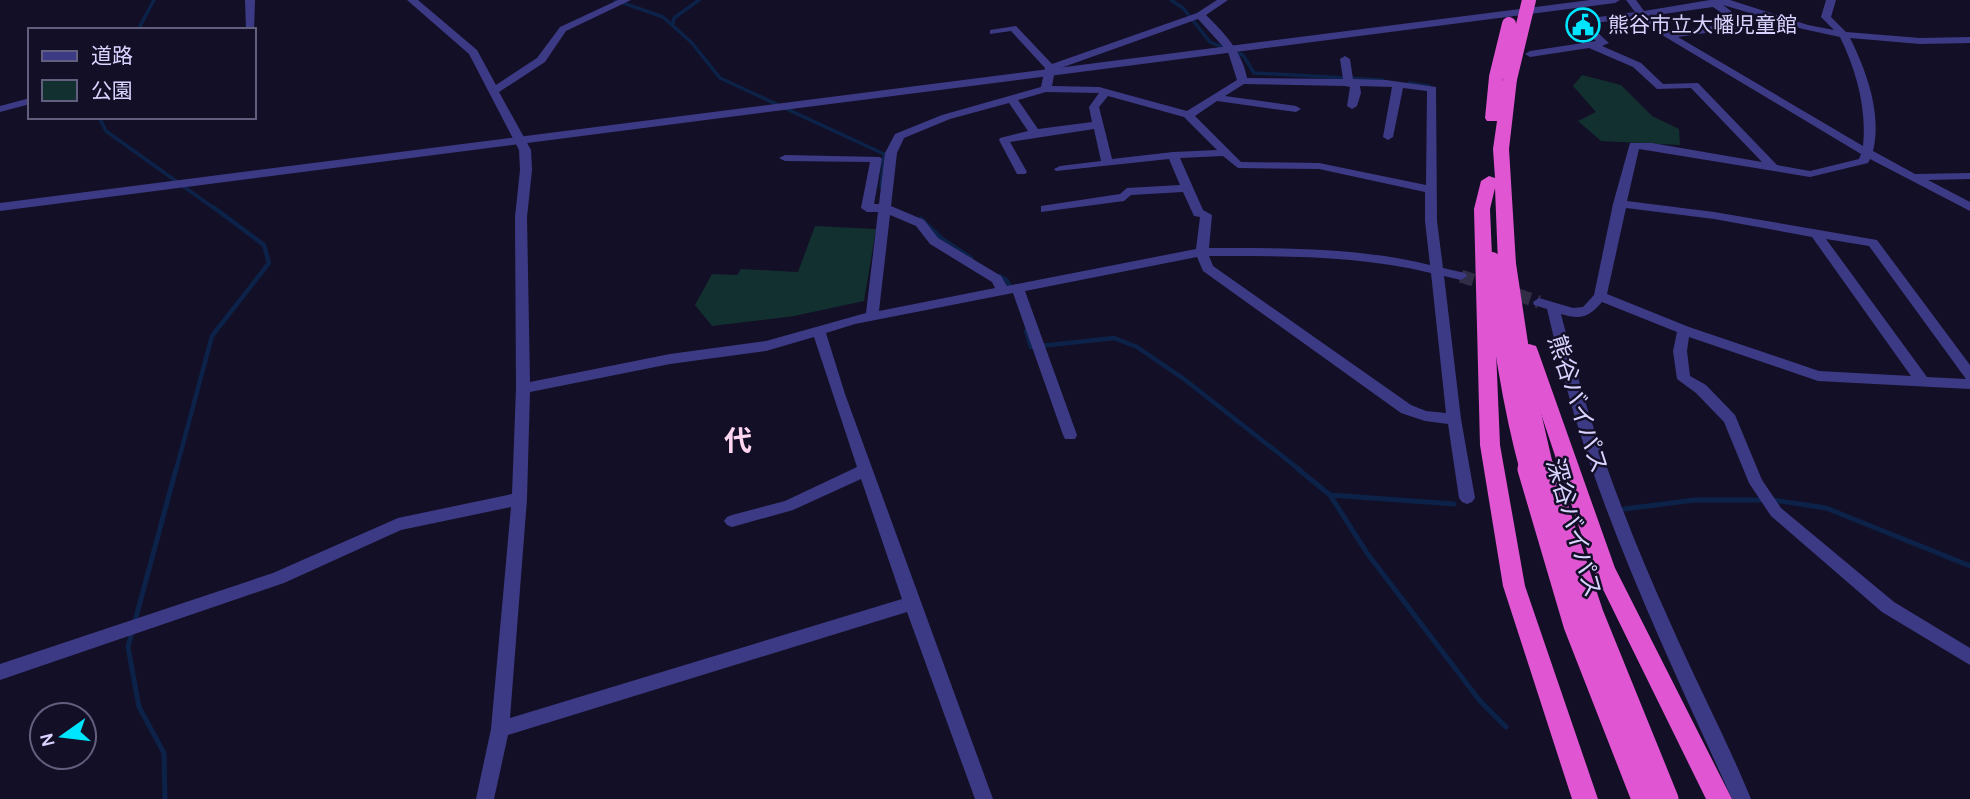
<svg xmlns="http://www.w3.org/2000/svg" width="1970" height="799" font-family="Karla,'Noto Sans JP',sans-serif">
<style>
.green{fill:#12302f}
.lines{fill:none;stroke-linecap:round;stroke-linejoin:round}
.stream-far2{stroke:#0c2248;stroke-width:3.5}
.stream-far1{stroke:#0c2248;stroke-width:4.5}
.stream{stroke:#0c2248;stroke-width:5}
.minor-tunnel{stroke:#312d47;stroke-width:13;stroke-dasharray:13 7;stroke-linecap:butt}
.minor{fill:#3d3a85;fill-rule:evenodd}
.tertiary{fill:#3d3a85;fill-rule:evenodd}
.trunk{fill:#e055d1;fill-rule:evenodd}
.trunk-bridge-far2{stroke:#e055d1;stroke-width:14}
.trunk-bridge-far1{stroke:#e055d1;stroke-width:18}
.trunk-bridge{stroke:#e055d1;stroke-width:23}
.labels{text-anchor:middle;stroke-width:5;stroke-linejoin:round;paint-order:stroke}
.far-poi-label{font-size:21px;fill:#d9d4ff;stroke:#130f26;text-anchor:start}
.street-label{font-size:24px;fill:#d9d4ff;stroke:#130f26}
.quarter-label{font-size:28px;font-weight:bold;fill:#ffd6f0;stroke:#130f26}
</style>
<rect width="100%" height="100%" fill="#130f26"/>
<path class="green" d="M1582,75L1621,85L1652,116L1679,129L1680,145L1601,141L1578,121L1596,112L1573,86Z
M815,226L876,229L864,301L794,316L712,326L695,305L712,274L737,275L741,269L798,272Z"/>
<g class="lines">
<path class="stream-far2" d="M615,0L663,17L691,42L720,78L884,154L881,187
M1171,0L1183,8L1210,42L1227,49
M673,23L674,18L699,0
M138,30L154,0
M1235,52L1243,55L1254,73L1383,80
M1409,83L1429,86
M99,117L106,131L215,209"/>
<path class="stream-far1" d="M921,219L941,238L971,258
M999,276L1006,280L1012,290
M1026,331L1031,347L1114,338L1137,347L1184,379L1300,470
M176,470L212,336L269,263L264,245L213,207"/>
<path class="stream" d="M1298,469L1330,495L1367,553L1480,701L1506,727
M1331,495L1454,504
M1773,500L1826,508L1970,566
M1624,509L1695,500H1764
M165,799L164,753L139,707L128,647L176,469"/>
<path class="minor-tunnel" d="M1461,276L1539,302"/>
<path class="minor" d="M245,0H255L254,32V30H246Z
M407,0H418L477,50L496,85L537,58L560,27L618,0H631L566,31L545,62L499,92L531,150L532,170L527,217L530,382L670,354L766,341L866,313L878,212H867L861,208L870,162L785,161L779,158L785,155L880,157L882,159L874,204H879L885,153L895,134L942,115L1041,87L1045,68L1011,31L990,34V30L1016,26L1052,64L1197,13L1217,0H1228L1206,15C1225,34 1242,51 1247,78L1343,79L1340,59L1345,56L1350,59L1353,79L1386,80L1436,87L1437,221L1443,268L1465,273L1467,276L1461,280L1444,276L1461,419L1475,498L1472,502L1467,504L1462,502L1459,498L1448,424L1425,421L1401,413L1203,271L1197,257L1025,291L1077,435L1075,439H1065L1063,435L1013,293L855,324L826,333L845,394L993,799H975L907,612L508,735L494,799H476L491,729L511,507L401,530L284,583L0,680V664L273,573L398,518L512,494L516,388L515,217L520,170L519,150L469,54ZM1198,19L1228,52L1237,80L1187,111L1099,87L1052,86L1055,70ZM1244,84L1345,86L1350,87L1347,106L1352,109L1357,106L1361,93L1360,86L1392,87L1383,137L1388,140L1393,137L1403,88L1427,91L1426,185L1319,163L1241,162L1195,116L1217,101L1296,112L1301,109L1296,106L1225,96ZM1046,92L1099,93L1089,107L1092,122L1038,129L1018,100ZM1108,96L1184,117L1217,150L1173,152L1112,159L1099,107ZM1009,103L1028,131L1000,138L999,140L1017,174H1025L1027,172L1010,142L1094,129L1101,161L1060,166L1054,169L1056,171L1169,159L1180,185L1127,188L1120,194L1041,206V212L1124,201L1131,195L1183,192L1194,216L1200,217L1196,249L1007,286L1001,276L938,238L924,220L891,206L897,153L904,138L950,119ZM1223,156L1238,168L1319,169L1425,192V221L1430,265C1357,247 1283,248 1209,248L1212,215L1203,210L1180,158ZM890,215L916,226L930,244L992,282L995,288L879,311ZM1209,256C1285,256 1357,255 1431,273L1446,413L1426,411L1411,405L1213,266ZM814,337L857,467L785,501L732,515L727,517L724,521L727,525L732,527L793,510L861,479L902,599L510,718L527,499L530,392L670,364L766,351Z
M1626,0H1636L1644,11L1710,0H1730L1808,25L1834,30L1821,17L1826,0H1836L1831,17L1846,32L1920,38L1970,37V43L1920,44L1850,38C1867,72 1882,114 1873,151L1915,174L1970,173V179L1928,180L1970,202V211L1870,159L1868,163L1810,177L1639,149L1627,201L1714,212L1877,240L1970,365V389L1818,381L1689,337L1687,351L1690,376L1706,385L1735,415L1762,480L1781,508L1894,602L1970,648V665L1882,612L1771,516L1749,483L1724,422L1696,393L1677,379L1673,351L1677,332L1602,302C1589,317 1581,320 1561,314C1587,420 1624,521 1669,620C1695,680 1726,738 1751,799H1732C1678,679 1620,559 1580,433C1567,393 1557,351 1547,309L1534,305L1533,302L1539,298L1573,308L1583,307L1594,295L1613,204L1630,143H1652L1762,162L1691,88L1657,89L1633,67L1589,48L1530,57L1525,54L1530,51L1596,41L1577,24V20L1635,12ZM1723,5L1803,29L1840,37C1856,70 1867,108 1863,146L1678,37L1747,27V23ZM1713,7L1736,23L1670,32L1649,16ZM1639,17L1662,35L1861,154L1859,159L1810,171L1777,165L1698,83L1663,84L1641,63L1602,46L1609,43L1588,24ZM1626,208L1714,219L1812,237L1911,376L1819,371L1689,327L1607,294ZM1826,239L1869,246L1966,379L1927,377Z
M30,98V104L0,112V106Z"/>
<path class="tertiary" d="M1590,0H1620L1615,3L0,211V203Z"/>
<path class="trunk" d="M1496,73L1501,74L1503,81L1505,76L1510,75L1517,79L1509,149L1516,264L1513,268L1507,270L1498,264L1495,188L1490,209L1500,445L1525,586L1598,799H1572L1503,586L1480,445L1474,209L1481,181L1489,176L1495,178L1493,149L1497,121H1487L1485,118L1489,77Z
M1529,344L1536,346L1538,351L1615,568L1732,799H1706L1593,569L1520,351L1522,346Z"/>
<path class="trunk-bridge-far2" d="M1496,77L1509,24
M1510,79L1529,0"/>
<path class="trunk-bridge-far1" d="M1492,261C1501,332 1510,401 1529,470
M1507,264L1525,383L1545,470"/>
<path class="trunk-bridge" d="M1529,469L1575,625L1643,799
M1544,469L1592,614L1667,799"/>
</g>
<defs>
<symbol id="civic-ring" viewBox="-11 -11 22 22"><circle r="9.5" fill="#130f26" stroke="#00e5ff" stroke-width="1.5"/><path d="M-.6-6.5H3V-4.5H.6V-3L4-1V1h2V6H-6V1h2V-1L-.6-3ZM-1.2 2.5V6h2.4V2.5Z" fill="#00e5ff"/></symbol>
</defs>
<g fill-rule="evenodd">
<use href="#civic-ring" x="1564" y="6" width="38" height="38"/>
</g>
<g class="labels">
<g class="far-poi-label">
<text x="1608" y="32">熊谷市立大幡児童館</text>
</g>
<g class="street-label">
<text transform="translate(1578 404) rotate(72)" y="8">熊谷バイパス</text>
<text transform="translate(1574 528) rotate(74)" y="8">深谷バイパス</text>
</g>
<g class="quarter-label">
<text x="738" y="450">代</text>
</g>
</g>
<rect x="28" y="28" width="228" height="91" fill="#130f26" stroke="#625e7d" stroke-width="2"/>
<rect x="42" y="51" width="35" height="10" fill="#3d3a85" stroke="#625e7d" stroke-width="2"/>
<text x="91" y="63" font-size="21" fill="#d9d4ff">道路</text>
<rect x="42" y="80" width="35" height="21" fill="#12302f" stroke="#625e7d" stroke-width="2"/>
<text x="91" y="98" font-size="21" fill="#d9d4ff">公園</text>
<g transform="translate(63 736) rotate(256)"><circle r="33" fill="#130f26" stroke="#625e7d" stroke-width="2"/>
<path d="M0-5L12 26L0 18L-12 26Z" fill="#00e5ff"/>
<text y="-10" font-size="19" font-weight="bold" text-anchor="middle" fill="#d9d4ff">N</text>
</g>
</svg>
